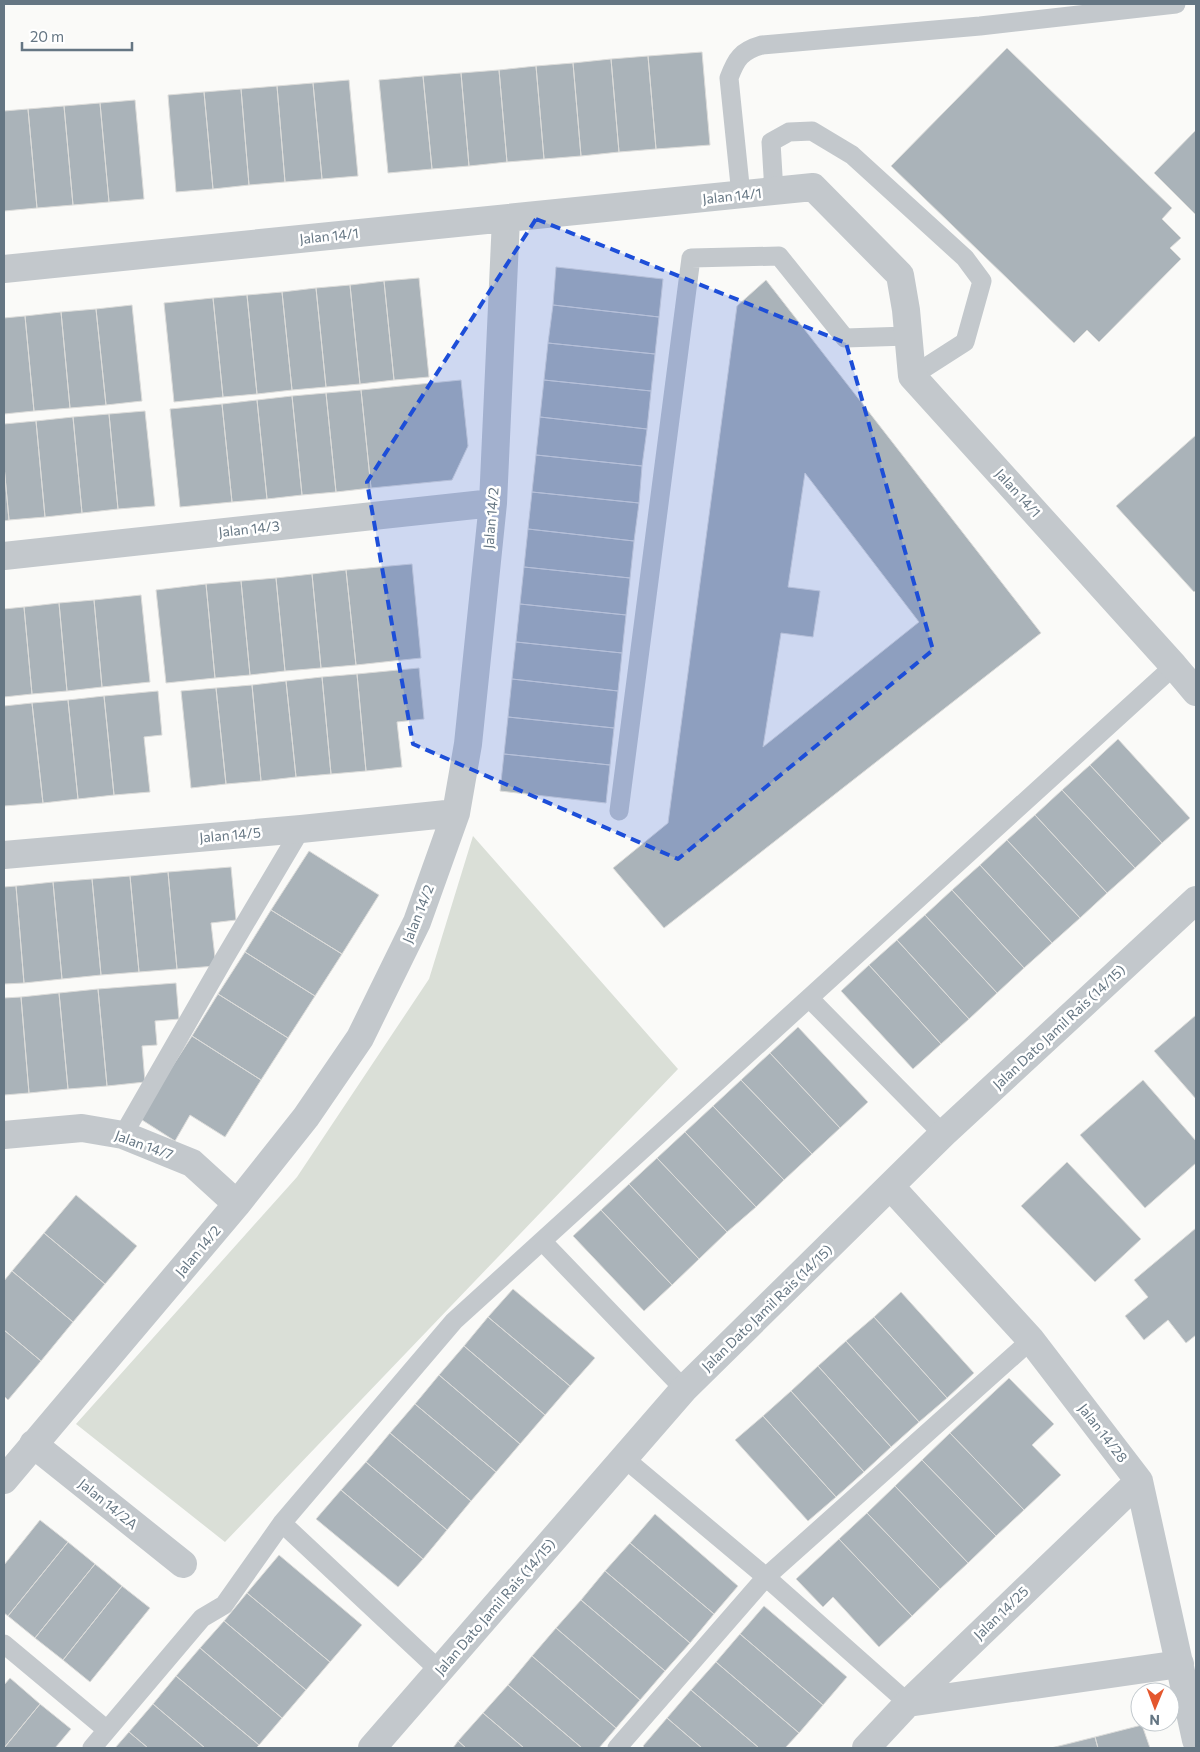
<svg xmlns="http://www.w3.org/2000/svg" width="1200" height="1752" font-family="Commissioner,sans-serif">
<style>
.green{fill:#dadfd7}
.building{fill:#aab3b9;stroke:#dcdcda;fill-rule:evenodd}
.lines{fill:none;stroke-linecap:round;stroke-linejoin:round}
.lane{stroke:#c3c8cc;stroke-width:19}
.street{stroke:#c3c8cc;stroke-width:28}
.marked{fill:#1d4ed8;fill-opacity:0.2;stroke:#1d4ed8;stroke-width:4;stroke-dasharray:10 6;stroke-linejoin:round}
.labels{text-anchor:middle;stroke-width:5;stroke-linejoin:round;paint-order:stroke}
.street-label{font-size:14px;fill:#657683;stroke:#fff}
</style>
<rect width="100%" height="100%" fill="#fafaf8"/>
<path class="green" d="M473,836L678,1069L225,1542L76,1424L297,1177L429,979Z"/>
<path class="building" d="M1007,48L1172,208L1162,219L1181,238L1170,248L1181,259L1099,342L1087,330L1074,343L891,166Z
M702,52L710,145L656,149L648,56Z
M648,56L656,149L619,152L611,59Z
M611,59L619,152L581,156L573,63Z
M573,63L581,156L544,159L536,66Z
M536,66L544,159L507,162L499,70Z
M499,70L507,162L469,166L461,73Z
M461,73L469,166L432,169L423,76Z
M423,76L432,169L388,173L379,80Z
M349,80L358,176L322,179L313,83Z
M313,83L322,179L285,182L277,86Z
M277,86L285,182L249,185L241,89Z
M241,89L249,185L213,189L204,92Z
M204,92L213,189L176,192L168,95Z
M135,100L144,199L109,202L100,103Z
M100,103L109,202L73,205L64,106Z
M64,106L73,205L37,208L28,109Z
M28,109L37,208L4,211V111Z
M1196,130V215L1154,173Z
M556,267L663,279L659,317L553,305Z
M419,278L429,377L394,380L384,281Z
M766,280L1041,633L664,928L613,868L668,823L737,306ZM805,473L919,622L763,747L781,633L813,637L820,591L788,587Z
M384,281L394,380L360,384L350,285Z
M350,285L360,384L326,387L316,288Z
M316,288L326,387L292,390L282,292Z
M282,292L292,390L257,394L247,295Z
M247,295L257,394L223,397L213,298Z
M213,298L223,397L174,402L164,303Z
M132,305L142,401L106,405L96,309Z
M553,305L659,317L655,354L548,343Z
M96,309L106,405L70,408L61,312Z
M61,312L70,408L34,411L25,316Z
M25,316L34,411L4,414V318Z
M548,343L655,354L651,391L544,380Z
M461,380L468,446L452,480L371,488L361,390Z
M544,380L651,391L647,429L540,417Z
M361,390L371,488L336,492L326,393Z
M326,393L336,492L302,495L292,396Z
M292,396L302,495L267,499L257,400Z
M257,400L267,499L232,502L222,404Z
M222,404L232,502L180,507L170,409Z
M145,411L155,506L118,509L109,414Z
M109,414L118,509L82,513L73,417Z
M73,417L82,513L45,517L36,421Z
M540,417L647,429L642,466L536,455Z
M36,421L45,517L9,520L4,466V424Z
M1196,435V590L1194,592L1116,506Z
M536,455L642,466L639,503L532,492Z
M4,466L9,520L4,521Z
M532,492L639,503L634,541L528,529Z
M528,529L634,541L630,578L524,567Z
M412,564L421,658L356,665L346,570Z
M524,567L630,578L626,615L520,604Z
M346,570L356,665L321,668L312,574Z
M312,574L321,668L285,671L276,578Z
M276,578L285,671L250,675L241,581Z
M241,581L250,675L215,678L206,584Z
M206,584L215,678L166,683L156,590Z
M141,595L150,682L102,687L94,600Z
M94,600L102,687L67,691L59,603Z
M59,603L67,691L32,694L24,607Z
M520,604L626,615L622,653L516,642Z
M24,607L32,694L4,697V609Z
M516,642L622,653L618,691L512,679Z
M419,668L424,719L397,722L402,767L366,771L357,674Z
M357,674L366,771L331,774L322,677Z
M322,677L331,774L296,777L286,681Z
M512,679L618,691L614,728L508,717Z
M286,681L296,777L261,781L252,685Z
M252,685L261,781L226,784L216,688Z
M216,688L226,784L191,788L181,691Z
M158,691L162,735L144,737L150,792L114,795L104,696Z
M104,696L114,795L78,799L68,700Z
M68,700L78,799L43,803L32,703Z
M32,703L43,803L4,806V706Z
M508,717L614,728L610,765L504,754Z
M1118,739L1190,818L1162,843L1090,765Z
M504,754L610,765L606,803L500,791Z
M1090,765L1162,843L1135,868L1062,790Z
M1062,790L1135,868L1107,893L1035,815Z
M1035,815L1107,893L1080,918L1007,840Z
M1007,840L1080,918L1052,943L980,865Z
M309,851L379,895L342,954L271,910Z
M980,865L1052,943L1024,968L952,890Z
M231,867L236,920L211,923L216,966L177,969L168,872Z
M168,872L177,969L139,972L130,876Z
M130,876L139,972L101,975L92,879Z
M92,879L101,975L62,979L53,882Z
M53,882L62,979L24,983L16,886Z
M16,886L24,983L4,984V887Z
M952,890L1024,968L997,993L925,915Z
M271,910L342,954L315,996L245,952Z
M925,915L997,993L969,1019L897,940Z
M897,940L969,1019L941,1044L869,965Z
M245,952L315,996L288,1038L218,994Z
M869,965L941,1044L913,1069L841,991Z
M176,983L179,1019L155,1021L157,1045L142,1046L145,1082L107,1086L98,989Z
M98,989L107,1086L68,1089L59,993Z
M59,993L68,1089L29,1093L21,997Z
M218,994L288,1038L261,1080L192,1036Z
M21,997L29,1093L4,1095V998Z
M1196,1015V1099L1154,1051Z
M798,1027L868,1102L840,1128L770,1053Z
M192,1036L261,1080L225,1137L190,1115L175,1141L139,1118Z
M770,1053L840,1128L812,1154L741,1080Z
M741,1080L812,1154L784,1180L713,1106Z
M1143,1080L1196,1141V1163L1145,1208L1080,1135Z
M713,1106L784,1180L756,1207L685,1132Z
M685,1132L756,1207L727,1232L657,1158Z
M657,1158L727,1232L699,1259L629,1184Z
M1067,1162L1141,1239L1095,1282L1021,1206Z
M629,1184L699,1259L672,1285L601,1210Z
M76,1195L137,1246L105,1284L44,1233Z
M601,1210L672,1285L644,1311L573,1236Z
M1196,1228V1335L1186,1343L1168,1320L1144,1340L1125,1316L1148,1297L1134,1280Z
M44,1233L105,1284L73,1322L12,1271Z
M12,1271L73,1322L41,1361L4,1330V1281Z
M513,1289L595,1358L570,1386L488,1317Z
M901,1292L974,1373L947,1398L874,1317Z
M488,1317L570,1386L545,1415L464,1346Z
M874,1317L947,1398L919,1422L846,1341Z
M4,1330L41,1361L8,1400L4,1396Z
M846,1341L919,1422L891,1447L818,1366Z
M464,1346L545,1415L520,1444L439,1375Z
M818,1366L891,1447L864,1472L791,1391Z
M439,1375L520,1444L496,1472L415,1404Z
M1009,1378L1054,1424L1032,1445L1061,1475L1024,1510L950,1433Z
M791,1391L864,1472L836,1497L763,1416Z
M415,1404L496,1472L471,1501L390,1433Z
M763,1416L836,1497L808,1521L735,1440Z
M390,1433L471,1501L447,1530L366,1462Z
M950,1433L1024,1510L996,1536L922,1460Z
M922,1460L996,1536L968,1563L895,1486Z
M366,1462L447,1530L423,1559L341,1490Z
M895,1486L968,1563L940,1589L867,1513Z
M341,1490L423,1559L398,1587L316,1519Z
M867,1513L940,1589L912,1616L839,1539Z
M655,1514L738,1586L714,1614L630,1543Z
M40,1520L68,1542L8,1616L4,1613V1565Z
M839,1539L912,1616L879,1647L833,1597L823,1607L796,1579Z
M68,1542L95,1564L35,1638L8,1616Z
M630,1543L714,1614L690,1643L605,1571Z
M279,1555L362,1625L330,1662L247,1593Z
M95,1564L122,1586L63,1660L35,1638Z
M605,1571L690,1643L665,1671L581,1600Z
M122,1586L150,1608L90,1682L63,1660Z
M247,1593L330,1662L306,1690L224,1621Z
M581,1600L665,1671L640,1700L556,1628Z
M764,1606L847,1677L823,1705L740,1634Z
M224,1621L306,1690L282,1718L200,1648Z
M556,1628L640,1700L616,1728L532,1656Z
M740,1634L823,1705L799,1733L716,1662Z
M200,1648L282,1718L259,1745L176,1676Z
M532,1656L616,1728L599,1748H582L508,1685Z
M716,1662L799,1733L785,1748H759L691,1690Z
M176,1676L259,1745L256,1748H205L153,1704Z
M10,1678L40,1704L4,1748V1685Z
M508,1685L582,1748H524L483,1713Z
M691,1690L759,1748H702L667,1718Z
M40,1704L71,1729L55,1748H4Z
M153,1704L205,1748H148L129,1732Z
M483,1713L524,1748H466L458,1741Z
M667,1718L702,1748H645L643,1746Z
M1142,1725L1150,1748H1098L1095,1737Z
M129,1732L148,1748H115Z
M1095,1737L1098,1748H1051Z
M458,1741L466,1748H453Z"/>
<g class="lines">
<path class="lane" d="M774,192L771,142L789,132L812,131L852,155L965,258L982,281L965,342L912,376
M741,195L729,78C736,59 741,51 762,45L980,26L1176,4
M619,811L691,258L779,256L845,338L908,336
M809,998L943,1134
M123,1135L224,959L301,829
M542,1241L684,1389
M624,1458L766,1577L908,1703
M282,1523L440,1671
M4,1644L107,1730
M92,1748L202,1618L224,1605L282,1523L454,1321L1174,666
M617,1748L766,1577L1031,1340"/>
<path class="street" d="M4,269L813,187L900,275L906,310L912,376L1174,666L1196,692
M4,556L493,503
M4,855L301,829L456,813
M4,1135L82,1128L123,1135L192,1163L237,1204
M891,1187L1031,1340L1139,1481L1196,1740
M33,1444L183,1564
M4,1480L237,1204L306,1117L360,1038L417,922L456,813L468,744L493,503L506,219
M908,1703L1180,1664
M372,1748L684,1389L943,1134L1196,900
M866,1748L908,1703L1139,1481"/>
</g>
<path class="marked" d="M536,219L846,343L933,650L678,859L413,744L367,482Z"/>
<g class="labels">
<g class="street-label">
<text transform="translate(732 196) rotate(-6)" y="5">Jalan 14/1</text>
<text transform="translate(329 236) rotate(-6)" y="5">Jalan 14/1</text>
<text transform="translate(1018 493) rotate(48)" y="5">Jalan 14/1</text>
<text transform="translate(491 518) rotate(-85)" y="5">Jalan 14/2</text>
<text transform="translate(249 529) rotate(-6)" y="5">Jalan 14/3</text>
<text transform="translate(230 835) rotate(-5)" y="5">Jalan 14/5</text>
<text transform="translate(418 914) rotate(-68)" y="5">Jalan 14/2</text>
<text transform="translate(1059 1027) rotate(-43)" y="5">Jalan Dato Jamil Rais (14/15)</text>
<text transform="translate(144 1145) rotate(20)" y="5">Jalan 14/7</text>
<text transform="translate(198 1251) rotate(-50)" y="5">Jalan 14/2</text>
<text transform="translate(767 1308) rotate(-44)" y="5">Jalan Dato Jamil Rais (14/15)</text>
<text transform="translate(1103 1433) rotate(52)" y="5">Jalan 14/28</text>
<text transform="translate(108 1504) rotate(39)" y="5">Jalan 14/2A</text>
<text transform="translate(495 1607) rotate(-49)" y="5">Jalan Dato Jamil Rais (14/15)</text>
<text transform="translate(1001 1613) rotate(-44)" y="5">Jalan 14/25</text>
</g>
</g>
<rect width="1200" height="1752" fill="none" stroke="#657683" stroke-width="10"/>
<g transform="translate(1155 1707) rotate(181)"><circle r="24" fill="#ffffff" stroke="#c1c8cd"/>
<path d="M0-4L9 19L0 12L-9 19Z" fill="#e4572e"/>
<text y="-8" font-size="14" font-weight="bold" text-anchor="middle" fill="#657683">N</text>
</g>
<path d="M22 42v8h110v-8" fill="none" stroke="#657683" stroke-width="2.5"/>
<text x="30" y="42" font-size="15" fill="#657683" stroke="#ffffff" stroke-width="4" paint-order="stroke">20 m</text>
</svg>
